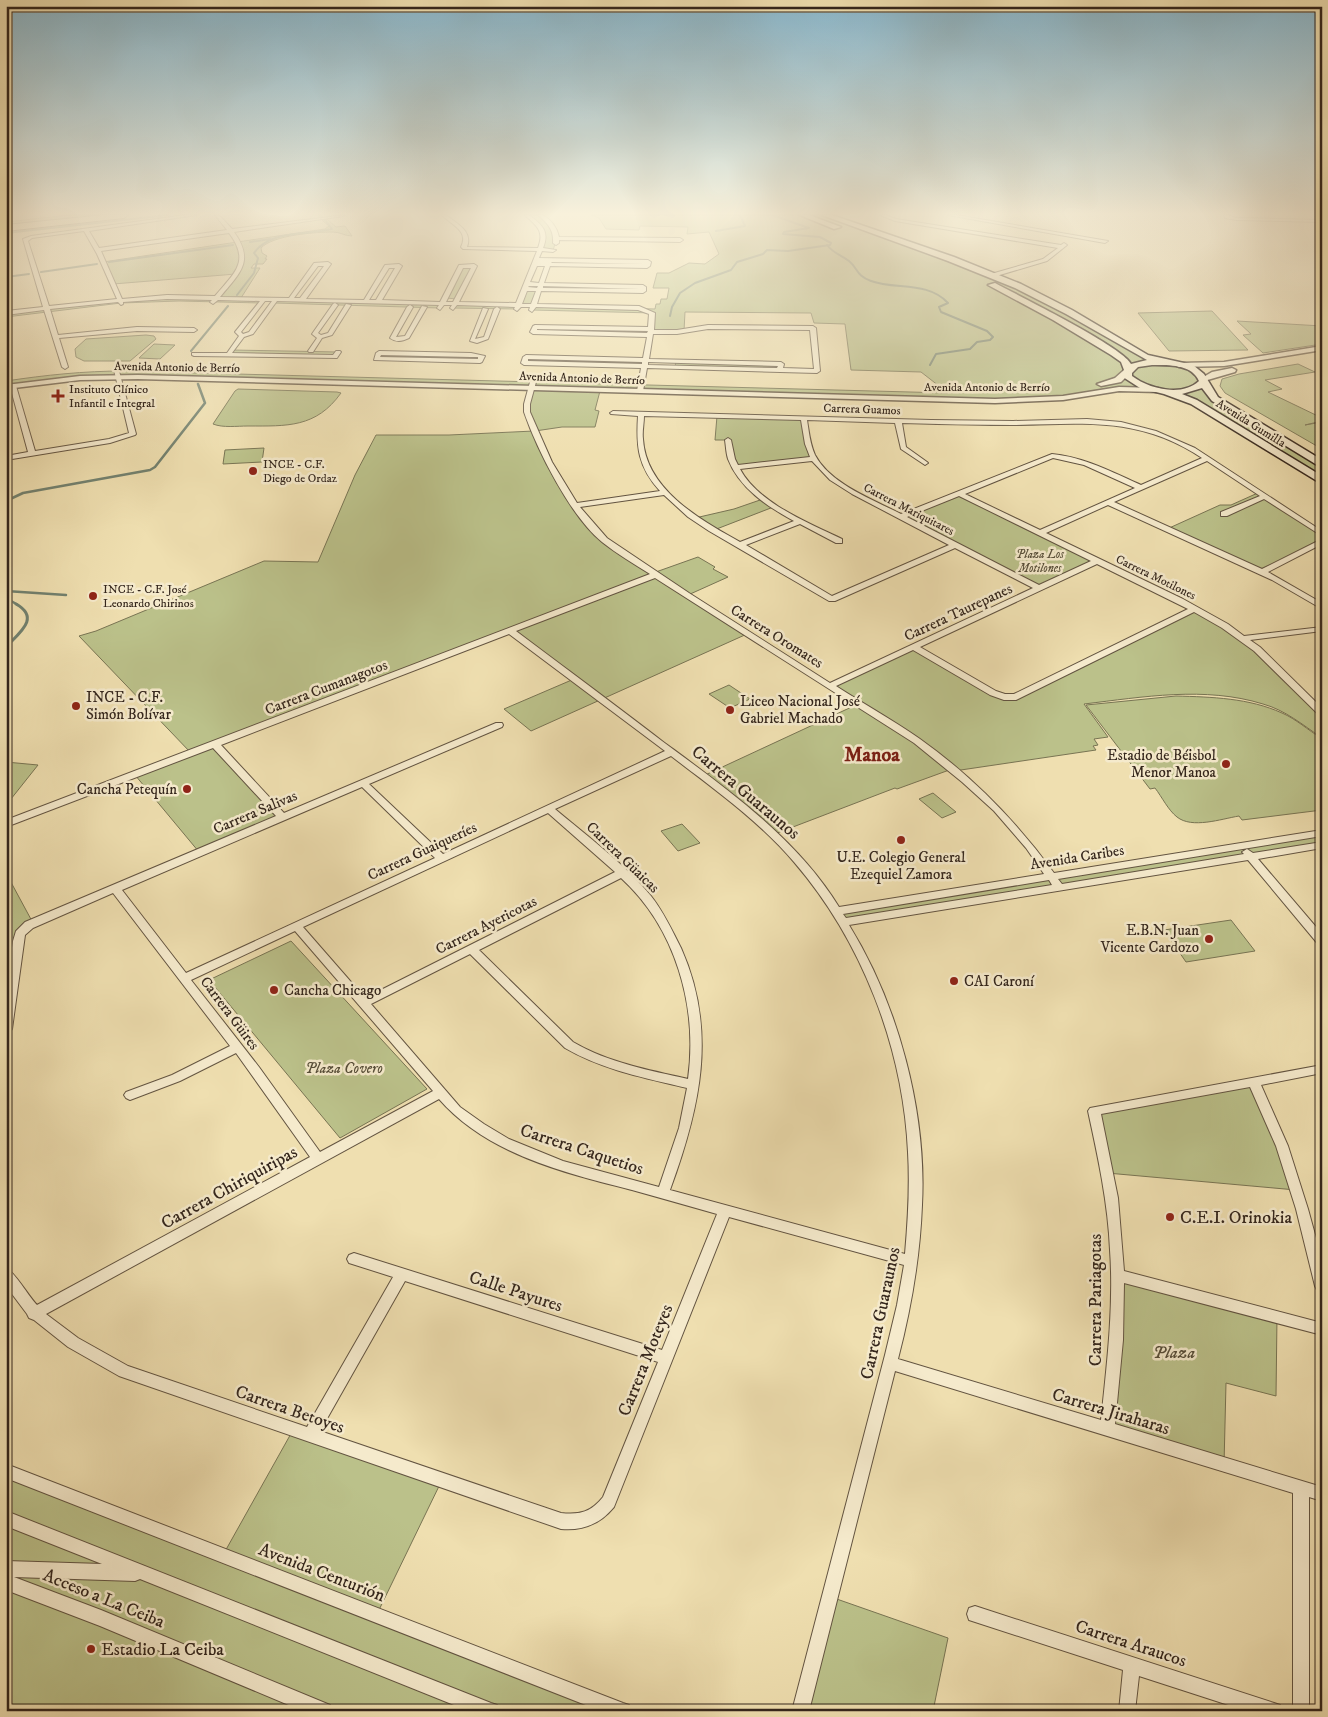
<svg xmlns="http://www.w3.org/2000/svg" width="1328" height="1717" font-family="'IM FELL DW Pica',serif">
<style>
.green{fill:#bbc18a;stroke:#787453}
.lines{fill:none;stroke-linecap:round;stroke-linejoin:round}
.stream-far2{stroke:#72816f;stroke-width:2}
.stream-far1{stroke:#72816f;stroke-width:2.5}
.stream{stroke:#72816f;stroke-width:3}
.minor-casing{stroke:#635441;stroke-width:2}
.tertiary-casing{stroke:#635441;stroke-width:3}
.secondary-casing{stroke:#34261c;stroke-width:3}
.trunk-casing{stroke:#34261c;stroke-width:2}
.minor{fill:#f5eacc;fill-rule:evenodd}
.tertiary{fill:#f5eacc;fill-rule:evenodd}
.secondary{fill:#f5eacc;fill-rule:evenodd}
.trunk{fill:#efdfb0;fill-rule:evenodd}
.poi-dot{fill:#8f2418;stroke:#f5eacc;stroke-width:2}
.labels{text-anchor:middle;stroke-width:5;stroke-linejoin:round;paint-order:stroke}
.far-street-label{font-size:12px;fill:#34261c;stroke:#f5eacc}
.far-poi-label{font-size:12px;fill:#34261c;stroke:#f5eacc;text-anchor:start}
.far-park-label{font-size:12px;font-style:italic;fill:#564d38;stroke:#f5eacc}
.street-label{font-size:15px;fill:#34261c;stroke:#f5eacc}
.poi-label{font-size:15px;fill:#34261c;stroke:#f5eacc;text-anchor:start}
.park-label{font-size:15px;font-style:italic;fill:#564d38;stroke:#f5eacc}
.near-street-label{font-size:18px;fill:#34261c;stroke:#f5eacc}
.near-poi-label{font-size:18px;fill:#34261c;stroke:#f5eacc;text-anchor:start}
.near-park-label{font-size:18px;font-style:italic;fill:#564d38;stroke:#f5eacc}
.district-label{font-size:20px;font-weight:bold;fill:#7a1f14;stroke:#f5eacc}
</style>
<rect width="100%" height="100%" fill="#efdfb0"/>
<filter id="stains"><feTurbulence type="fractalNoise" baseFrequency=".004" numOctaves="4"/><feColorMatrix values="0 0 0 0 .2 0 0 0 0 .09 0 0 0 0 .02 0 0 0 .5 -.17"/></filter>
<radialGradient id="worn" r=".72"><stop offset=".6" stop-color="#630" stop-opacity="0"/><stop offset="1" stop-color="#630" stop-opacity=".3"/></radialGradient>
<path class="green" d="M69,215H124L6,228V222Z
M527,215H540C551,223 559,236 553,250L541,249L545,238L533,218Z
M591,215H826L1018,286L1145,357L1196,371L1204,389L1322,467V481L1176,394L1131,388L1077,396L1010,401L600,391L595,410L599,411L595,427H562L535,431L528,412L532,389L107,377L6,387V381C46,375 84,371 124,371L948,393L921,372L851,370L845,324L814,323L811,313L685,312L684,331L651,332L654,313L532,310L533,306L519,305L517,309L453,308L455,304L519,305L525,289H539L533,306L655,309L656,304H660L661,299H667L669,288H653L657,273H669L689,263L705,264L719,254L709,232L687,234L688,227L640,226L639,230L606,229L599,218Z
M327,219L336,227L345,226L352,236C345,236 340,232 333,232C316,232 273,235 261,248L262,253L267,256L265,259H267L263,264H254L251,268H260L241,298L264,299L261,303L179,301L121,303L6,317V313L133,299L216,298L236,274L113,284L103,262L325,229L329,226L322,220Z
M461,266H474L458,299L445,298Z
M276,299L442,303L440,308L273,303Z
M1212,311L1248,350L1169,351L1138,313Z
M1237,321L1322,326V344L1263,353L1243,335L1251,334Z
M146,335L154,336L156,339L130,361H84L76,357L75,349L86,339Z
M154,344L175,345L160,359L139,358Z
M232,350L338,352L335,357L228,355Z
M676,361L781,364L780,370L675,367Z
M1298,364L1315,372L1265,380L1282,389L1268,392L1322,418V421L1305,425L1322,422V449L1225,393L1220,386L1222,379L1239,374Z
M238,389L337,392L341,393C316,428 287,426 248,426C237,426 223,428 213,424L235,391Z
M717,416L803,418L812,458L736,467L729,440H715Z
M534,431L563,486L592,527L653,573L698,557L715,567L713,569L728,577L688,595L747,634L531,731L504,709L574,679L509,631L216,744L282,817L199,852L135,775L191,753L79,636L96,631L264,561L318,562L355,475L376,435H449Z
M264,448L262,462L223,464L225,450Z
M1260,492L1322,534V541L1263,572L1167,529L1220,505H1231Z
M958,493L1097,561L1040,589L901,517Z
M763,499L776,506L714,530L695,518L734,509Z
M1194,609L1244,638L1322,713V738C1303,725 1285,710 1263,704C1205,686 1143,697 1084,704L1108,737L1094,739L1098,745L1093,746L1096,750L954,771L952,769L897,789L895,788L772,835L703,776L858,704L830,686L914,647L993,693L1011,698Z
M729,685L750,699L730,708L709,694Z
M1176,696C1212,697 1249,698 1282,713C1296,719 1308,730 1321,738L1322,810L1242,820L1239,816C1221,819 1192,829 1177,817C1168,810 1162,797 1155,788L1150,789L1086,705Z
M6,762L38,765L7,804H6Z
M933,793L956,812L942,818L919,799Z
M682,824L700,843L678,851L661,831Z
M1322,833V845L845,922L837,911Z
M6,873L33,923L18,941L6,943Z
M1231,920L1255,951L1186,962L1164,930Z
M291,941L427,1089L340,1138L209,980Z
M1254,1082L1296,1190L1107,1173L1094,1111Z
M1117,1275L1277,1317L1276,1396L1226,1383L1224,1465L1107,1430Z
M293,1430L442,1480L377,1614L623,1711H6V1471L223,1555Z
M831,1597L948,1638L933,1711H803Z"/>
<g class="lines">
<path class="stream-far2" d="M319,215L321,216
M716,231L745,226L740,215H743
M6,233L168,215
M250,242L270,239
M827,245C833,253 841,255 849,261C858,268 856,276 871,281C896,290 928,281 948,303L939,307L941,312L987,331L993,337L990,340L977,342L970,349L936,354L930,365
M109,262L233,245
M41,272L97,264
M6,277L29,274
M237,295L254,273L258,258L254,253C270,230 307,235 332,229L325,220
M670,316L672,307L680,293L695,283L731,270L737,262L763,254L767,250L788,251L830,245L831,243L820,237L783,234L784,232L809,228L772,215
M191,351L228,306"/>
<path class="stream-far1" d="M6,501L23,493L150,470L155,467L205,403L198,384
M6,591L66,595
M6,598L18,605"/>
<path class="stream" d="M6,647C19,633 41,618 16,604"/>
<defs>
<path id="minor" d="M186,215H196L89,231L99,248L227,230L215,215H219L232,229L345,215L343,216L234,232C255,261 240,273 220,297L289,298L314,263L328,262L331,264L306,299L364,300L385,265L399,264L402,266L382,300L440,302L459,265L474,264L477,266L459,302L516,303L537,251L463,249L461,247C469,231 453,226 442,215H446C457,224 473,231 467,247L538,248C545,230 536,226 525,215H529C542,225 550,231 543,248L556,250L553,252L542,251L539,258L648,260L651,262L650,266L647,268L550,266L544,283L643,285L646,287V291L643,293L541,291L537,304L639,306L655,313L654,330H677L708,325L813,326L816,328L820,371L817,373L647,368L643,391L640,393L637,391L641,368L524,365L521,363L523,357L526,355L643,358L647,337L533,334L530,332L533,326L535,325L648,327L649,314L638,310L536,307L532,312L529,310L530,307H521L517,311L514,309L515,307L457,305L453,310L450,308L452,305H444L440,310L437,308L439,305L277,301L253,334L244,337L232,353L333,355L336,351H340L341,352L337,358L194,356L192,355V353H227L239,336L235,332L260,301L218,300L213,304L210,302L212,300L167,299L123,302V304L121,305L118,302L50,309L58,335L137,327L194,328L197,330L194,332L137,331L59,338L68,367L65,369L62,367L44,310L6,315V311L43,307L23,239L31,236ZM84,231L97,254L117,299L49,306L28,241L32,238ZM229,233C251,262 234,273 215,296L167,295L122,299L101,251ZM552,262L645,264L551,263ZM318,266H324L300,298H294ZM537,266H545L539,283L530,282ZM389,268H395L376,300H369ZM463,268H471L453,302H446ZM529,286H538L537,288L528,287ZM543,286L640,289L543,288ZM527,291H536L531,304H522ZM265,301H272L249,332L243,334L241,332ZM537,329L648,331L647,333L537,330ZM708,329L810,330L814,369L783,368L784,364L781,362L649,359L653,334H677ZM528,359L642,362V364L528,361ZM648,362L778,366L777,368L648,365Z
M538,215H543C551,220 557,227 559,237L680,238L683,240L680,242L559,240V243L556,245L553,243C554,229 547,223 538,215Z
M880,215H885L896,219L1061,245L1064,243L1067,245L1047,261L993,277L990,275L991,274L1043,259L1058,248L895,221Z
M948,215H956L1108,241L1105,243Z
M1224,215H1228L1236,218L1322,220V222L1236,220L1225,218Z
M335,303L338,305L318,333L321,335L328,333L346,304L351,305L332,335L322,338L313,352H309L308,351L317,338L312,334L333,304Z
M410,305L413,307L396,337L405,336L422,306L427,307L409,338C402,341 397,343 390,338L407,307Z
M483,308L488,309L475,339L484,337L494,309L497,307L500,309L488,339L477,343L470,341Z
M379,351L471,353L485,356L482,362L480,363L374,360L376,353ZM381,355L471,357H478V359L380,357Z
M114,370L119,371L136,434L135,435L110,443L6,460V456L28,452L10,386L13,384L16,386L35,451L109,439L129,433Z
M533,380L536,382L530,404V412L552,462L577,503L660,491C638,467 636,447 638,416L611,414L610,413L613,411L931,420L1013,421L1087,419L1121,422L1156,431L1195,448L1322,531V536L1264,499L1227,516H1221V512L1260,496L1207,461L1114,502L1262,569L1322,539V544L1268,572L1322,603V609L1272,580L1108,505L1046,533L1183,599L1228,624L1244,636L1322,627V631L1250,640L1260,647L1322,708V716L1319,715L1254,651L1222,628L1194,612L1016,700H1004L990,695L913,650L836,686C864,704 893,720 920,739C972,776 1016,821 1054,873L1322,830V836L1058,879L1062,884L1244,854L1242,852L1247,849L1253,853L1322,842V848L1258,859L1322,934V945L1318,944L1248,860L849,925C898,1004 927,1112 922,1205C920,1258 911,1309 898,1359L1101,1420C1107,1364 1114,1306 1110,1250C1108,1203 1098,1157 1088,1111L1090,1108L1322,1065V1073L1261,1085L1288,1146L1308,1209L1322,1260V1292L1317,1290L1315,1286L1296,1209L1276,1146L1250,1087L1101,1114L1118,1198L1124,1271L1322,1323V1335L1124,1283L1123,1340L1115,1424L1322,1487V1501L1309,1497V1711H1293V1493L895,1371L809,1711H792L885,1355L897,1305L904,1265L729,1217L614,1507C600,1524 583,1531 561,1529L119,1376L68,1347L34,1320L29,1318L27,1314L6,1286V1268C14,1271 29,1297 37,1305L310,1157L236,1053L180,1081L130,1100L126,1098L124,1095L126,1092L172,1075L230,1046L113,893L33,928L25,935L12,1029L10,1032L6,1033V987L13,941L16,931L25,922L276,816L213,748L6,827V820L650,574C634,564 617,554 602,542C571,517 537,450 524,412V404L530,382ZM644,416L801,420L805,444L810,457L738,465L735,459L731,440L728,438L725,440C726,446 726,453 728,459C739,488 768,507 794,521L740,542C701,520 646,490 643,439C642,432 644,423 644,416ZM807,420L895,423L901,449L925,465L928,463L927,462L906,447L902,423C939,424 976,425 1013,425C1084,424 1139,416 1202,458L1141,485C1112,472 1084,457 1052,454L901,514C874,500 830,484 815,455C810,444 809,432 807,420ZM1053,458L1084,465L1135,488L1040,530L965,494ZM812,461L830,480L852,494L949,545L832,596L746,545L800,524L836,543H842V539C809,523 758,503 740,469ZM664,495L688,517L709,531L829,601H835L955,548L1033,588L830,683L689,593L607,538L580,507ZM959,496L1091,561L1039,585L907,517ZM1097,564L1188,609L1014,694H1005L996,691L920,647ZM655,578L914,743L962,782L994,811L1026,848L1044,874L839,907C797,838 727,789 662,741C614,704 565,668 516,631ZM509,634L665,751L443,854L369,784L502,727L503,725L502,723H496L284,813L221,745ZM671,756C713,788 759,821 794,862C862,941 903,1047 908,1152C910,1186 908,1220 905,1254L670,1190C700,1108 718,1031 681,948C672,930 663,911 651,896C626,865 586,835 555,809ZM362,787L435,858L186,973L122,890ZM548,813L615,872L365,998L303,927ZM621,878C676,928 698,1007 688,1079C649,1070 609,1063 573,1042L479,950ZM1049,880L1052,885L846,918L843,914ZM295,931L433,1091L320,1152L259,1067L191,980ZM470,954L565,1048C603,1070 645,1078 687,1088L679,1128L659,1187L563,1161L509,1139L484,1124L460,1107L371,1004ZM439,1099C487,1154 564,1173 632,1190C661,1198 689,1206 717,1214L662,1350L354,1253L349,1255L347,1259L349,1263L393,1277L307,1427L128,1366L78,1338L46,1314ZM405,1281L658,1362L603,1497C591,1512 580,1515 561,1513L320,1431Z
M6,1464L623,1703L629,1705L631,1711H601L6,1478Z
M6,1511L491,1703L497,1705L499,1711H469L140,1579L135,1581L14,1577L101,1610L330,1705L332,1711H303L100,1626L6,1590V1561L102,1564L6,1526Z
M975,1606L1274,1703L1280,1705L1282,1711H1247L1139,1676L1135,1711H1119L1123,1670L969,1620L967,1614L969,1608Z"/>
<path id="tertiary" d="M1322,346V350L1224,366L1179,367L1175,365L1179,363L1224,362Z
M1232,368L1236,370L1235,372L1204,381L1200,379L1212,372Z
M1124,370L1131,372L1121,382L1101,386L1097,384L1115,378Z
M138,375L995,399L1063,396L1119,387L1158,388L1162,390L1158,392L1119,391L1063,400L995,403L138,379L80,380L6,389V385L80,376Z"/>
<path id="secondary" d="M800,215H809L841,227L834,229Z
M822,215H832L954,257L1021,284L1072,310L1148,355L1193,365L1204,374L1218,397L1322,460V468L1212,401L1202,388L1182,394L1197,400L1322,476V484L1191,404L1164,394L1140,388L1123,377L1124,370L1121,362L1111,355L1053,320L988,285L995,283C1017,295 1123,347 1131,364L1147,360L1066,314L1015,288L948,261ZM1152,365C1168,365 1192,364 1199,381C1182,397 1149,389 1132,376V373L1138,367Z"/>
<path id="trunk" d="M104,215H128L124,218L6,231V225Z"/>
</defs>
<use href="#minor" class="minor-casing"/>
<use href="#tertiary" class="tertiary-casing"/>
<use href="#secondary" class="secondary-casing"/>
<use href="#trunk" class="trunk-casing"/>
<use href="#minor" class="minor"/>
<use href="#tertiary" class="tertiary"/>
<use href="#secondary" class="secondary"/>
<use href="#trunk" class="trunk"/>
</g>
<linearGradient id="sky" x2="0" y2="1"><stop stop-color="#89b8ce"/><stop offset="0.47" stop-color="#f8f1db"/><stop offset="1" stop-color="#f8f1db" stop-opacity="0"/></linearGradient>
<rect width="1328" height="455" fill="url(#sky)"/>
<g class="poi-dot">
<path d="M55.5 388.5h5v5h5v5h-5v5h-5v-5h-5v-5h5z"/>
<circle cx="253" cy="471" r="5"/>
<circle cx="93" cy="596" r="5"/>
<circle cx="76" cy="706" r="5"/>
<circle cx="730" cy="710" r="5"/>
<circle cx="1226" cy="764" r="5"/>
<circle cx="187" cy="789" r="5"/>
<circle cx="901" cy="840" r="5"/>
<circle cx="1209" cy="939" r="5"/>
<circle cx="954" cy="981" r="5"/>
<circle cx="274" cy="990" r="5"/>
<circle cx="1170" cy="1217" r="5"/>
<circle cx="91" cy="1649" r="5"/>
</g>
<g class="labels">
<g class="far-street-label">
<text transform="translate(177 367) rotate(1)" y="4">Avenida Antonio de Berrío</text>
<text transform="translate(582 378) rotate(2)" y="4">Avenida Antonio de Berrío</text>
<text x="987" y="391">Avenida Antonio de Berrío</text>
<text transform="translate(862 409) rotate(2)" y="4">Carrera Guamos</text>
<text transform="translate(1251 423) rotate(32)" y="4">Avenida Gumilla</text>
<text transform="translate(909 509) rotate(27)" y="4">Carrera Mariquitares</text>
<text transform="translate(1156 577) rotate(26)" y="4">Carrera Motilones</text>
</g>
<g class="far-poi-label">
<text x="69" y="393">Instituto Clínico<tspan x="69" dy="14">Infantil e Integral</tspan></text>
<text x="263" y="468">INCE - C.F.<tspan x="263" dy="14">Diego de Ordaz</tspan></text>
<text x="103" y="593">INCE - C.F. José<tspan x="103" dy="14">Leonardo Chirinos</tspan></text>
</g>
<g class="far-park-label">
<text x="1040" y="558">Plaza Los<tspan x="1040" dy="14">Motilones</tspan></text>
</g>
<g class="street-label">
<text transform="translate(958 612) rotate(-25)" y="5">Carrera Taurepanes</text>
<text transform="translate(777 636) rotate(32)" y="5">Carrera Oromates</text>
<text transform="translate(326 687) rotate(-21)" y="5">Carrera Cumanagotos</text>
<text transform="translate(255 812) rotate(-23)" y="5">Carrera Salivas</text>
<text transform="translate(422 851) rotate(-25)" y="5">Carrera Guaiqueríes</text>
<text transform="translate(623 857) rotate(44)" y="5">Carrera Güaicas</text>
<text transform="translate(1077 857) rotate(-9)" y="5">Avenida Caribes</text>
<text transform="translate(486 925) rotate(-27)" y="5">Carrera Ayericotas</text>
<text transform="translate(230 1013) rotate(53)" y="5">Carrera Güires</text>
</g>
<g class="poi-label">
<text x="86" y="702">INCE - C.F.<tspan x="86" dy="17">Simón Bolívar</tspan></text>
<text x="740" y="706">Liceo Nacional José<tspan x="740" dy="17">Gabriel Machado</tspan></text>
<text x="1216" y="760" text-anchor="end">Estadio de Béisbol<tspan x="1216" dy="17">Menor Manoa</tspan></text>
<text x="177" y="794" text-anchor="end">Cancha Petequín</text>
<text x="901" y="862" text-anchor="middle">U.E. Colegio General<tspan x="901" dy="17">Ezequiel Zamora</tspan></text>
<text x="1199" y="935" text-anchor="end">E.B.N. Juan<tspan x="1199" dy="17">Vicente Cardozo</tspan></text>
<text x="964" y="986">CAI Caroní</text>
<text x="284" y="995">Cancha Chicago</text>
</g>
<g class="park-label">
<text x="344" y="1073">Plaza Covero</text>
</g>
<g class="near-street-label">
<text transform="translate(746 792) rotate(40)" y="6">Carrera Guaraunos</text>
<text transform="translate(582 1149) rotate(18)" y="6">Carrera Caquetios</text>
<text transform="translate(229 1187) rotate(-29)" y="6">Carrera Chiriquiripas</text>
<text transform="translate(516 1291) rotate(18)" y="6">Calle Payures</text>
<text transform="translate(1095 1300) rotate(-90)" y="6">Carrera Pariagotas</text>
<text transform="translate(880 1313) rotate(-78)" y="6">Carrera Guaraunos</text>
<text transform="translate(645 1360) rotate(-68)" y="6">Carrera Moteyes</text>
<text transform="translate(290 1409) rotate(19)" y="6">Carrera Betoyes</text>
<text transform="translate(1111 1411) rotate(17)" y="6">Carrera Jiraharas</text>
<text transform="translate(322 1572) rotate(21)" y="6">Avenida Centurión</text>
<text transform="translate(104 1598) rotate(22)" y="6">Acceso a La Ceiba</text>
<text transform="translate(1131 1643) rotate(18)" y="6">Carrera Araucos</text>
</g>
<g class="near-poi-label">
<text x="1180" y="1223">C.E.I. Orinokia</text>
<text x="101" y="1655">Estadio La Ceiba</text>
</g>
<g class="near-park-label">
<text x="1174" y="1358">Plaza</text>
</g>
<g class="district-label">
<text x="872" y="761">Manoa</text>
</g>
</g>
<rect width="1328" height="1717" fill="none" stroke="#efdfb0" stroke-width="25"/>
<rect x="8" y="8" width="1313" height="1702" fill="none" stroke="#34261c" stroke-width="2.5"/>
<rect x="12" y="12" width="1303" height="1692" fill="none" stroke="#34261c"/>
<rect width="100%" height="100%" filter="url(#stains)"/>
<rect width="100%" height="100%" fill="url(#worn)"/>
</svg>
